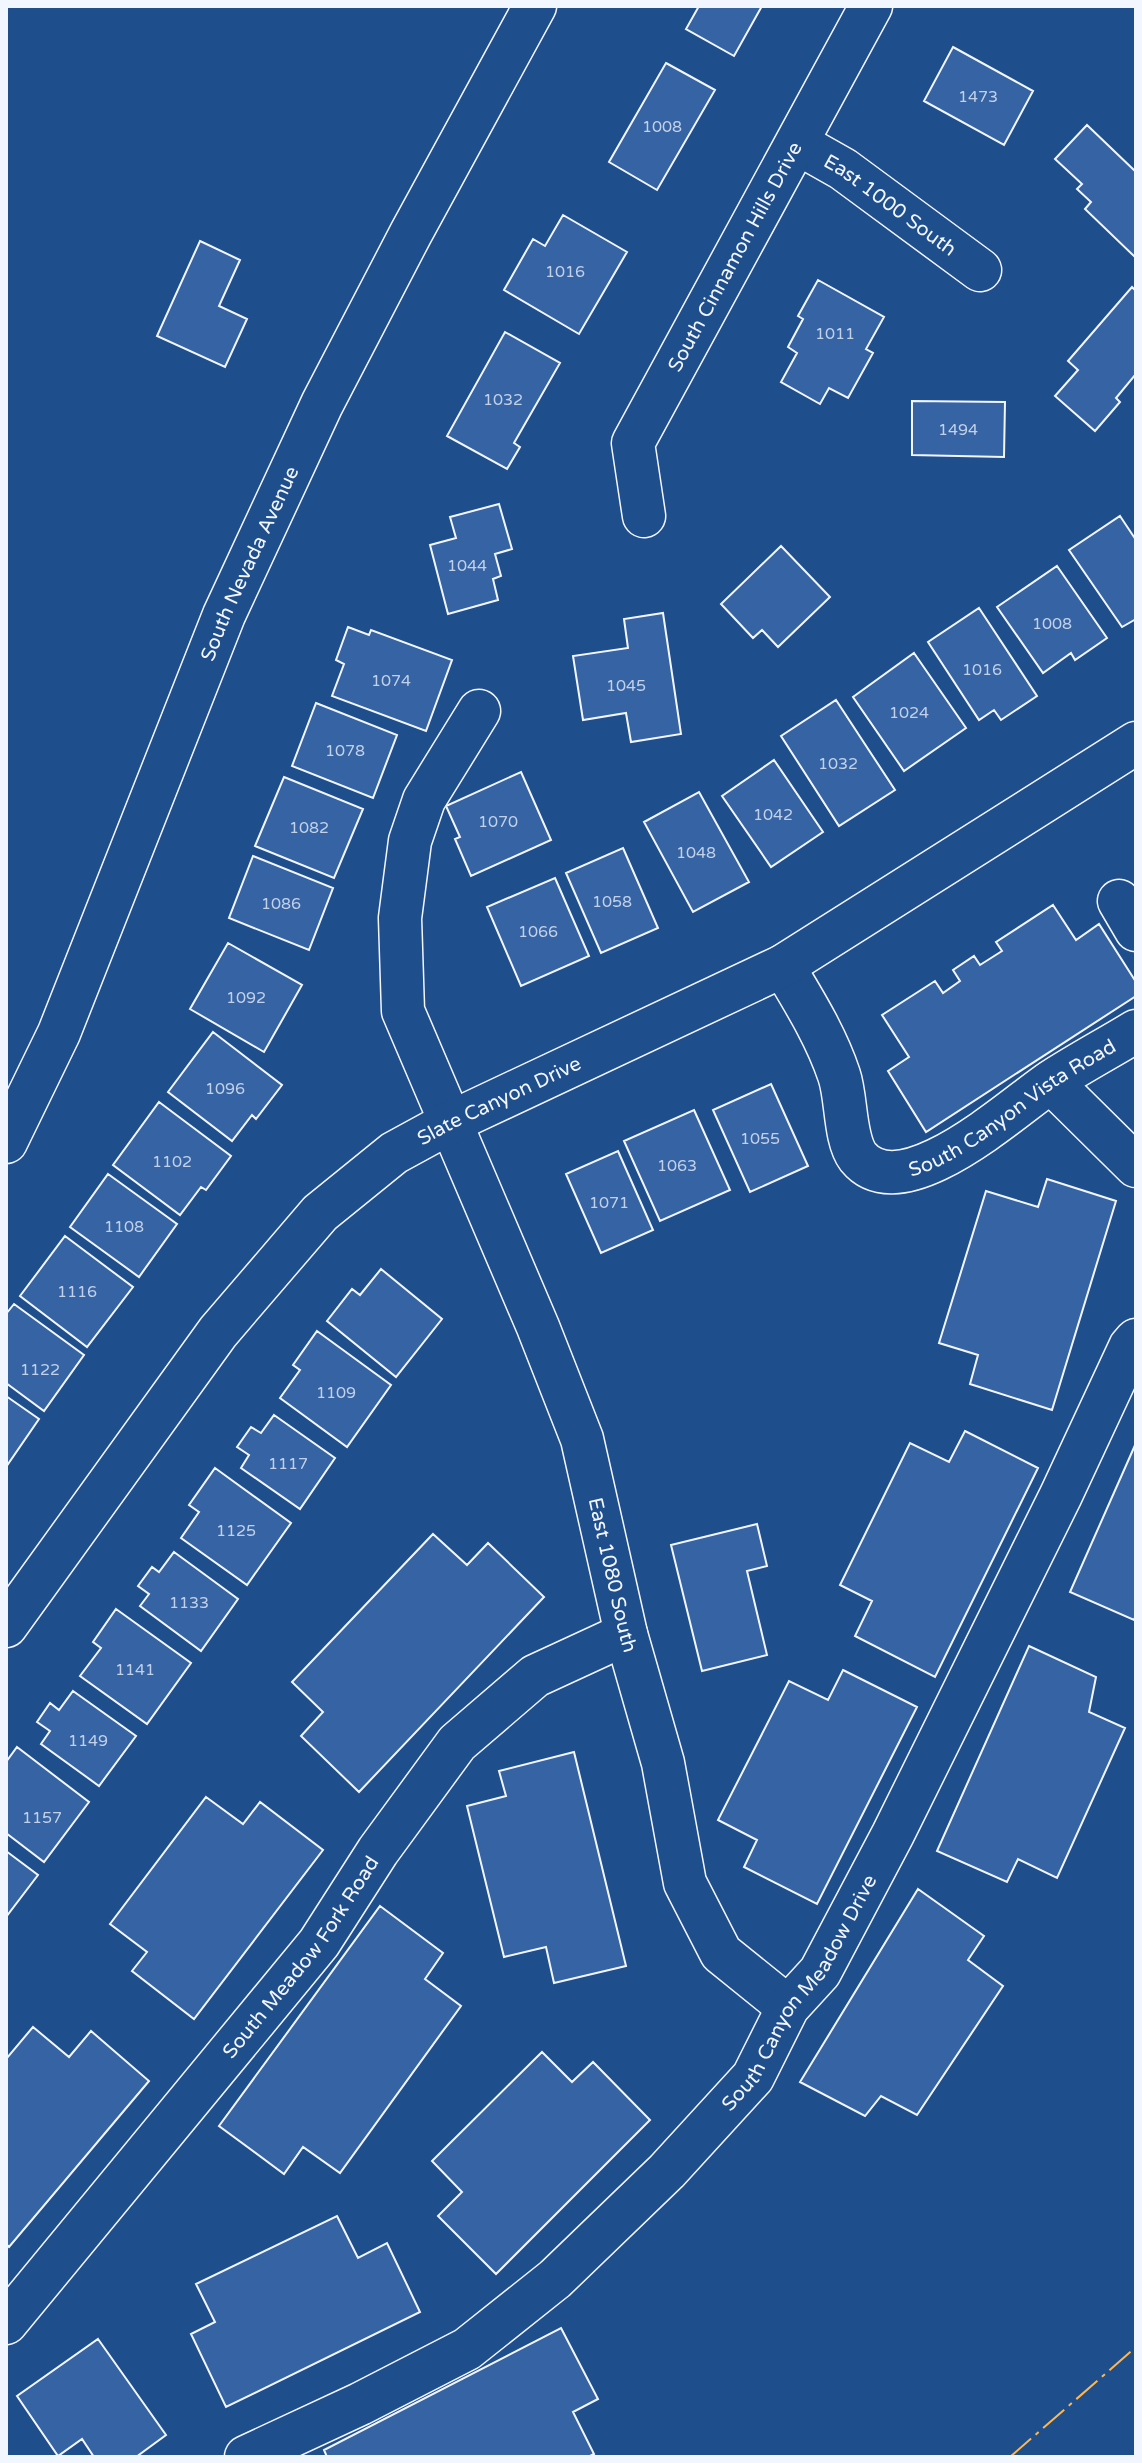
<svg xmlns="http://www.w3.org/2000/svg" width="1142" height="2463" font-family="'Varela Round',sans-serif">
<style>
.building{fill:#3563a3;stroke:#f2f6ff;stroke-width:2}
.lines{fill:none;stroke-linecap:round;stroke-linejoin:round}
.minor-casing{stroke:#f2f6ff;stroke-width:45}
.minor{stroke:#1f4e8c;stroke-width:42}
.power{stroke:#ffb74d;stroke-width:2;stroke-dasharray:28 6 4 6;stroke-linecap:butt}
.labels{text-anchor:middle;stroke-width:6;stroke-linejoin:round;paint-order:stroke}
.number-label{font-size:16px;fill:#c3d1e8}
.street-label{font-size:20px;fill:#f2f6ff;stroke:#1f4e8c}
</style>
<rect width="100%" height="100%" fill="#1f4e8c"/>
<path class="building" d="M699,6H762L734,56L686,29Z
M953,47L1033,91L1004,145L924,101Z
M666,63L715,90L657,190L609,162Z
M1087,125L1136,172V258L1085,209L1091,202L1077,189L1082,184L1055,159Z
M563,215L627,252L579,334L504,290L533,239L545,246Z
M200,241L240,260L219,306L247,319L225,367L157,336Z
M818,280L884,317L866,349L873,353L848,398L829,388L820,404L781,382L797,353L788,347L803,319L798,316Z
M1132,287L1136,291V374L1116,398L1120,402L1095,431L1055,396L1078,370L1068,361Z
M505,332L560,363L514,443L520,447L507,469L447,436Z
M912,401L1005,402L1004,457L912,455Z
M499,504L512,549L495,554L501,576L493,579L498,600L448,614L430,545L456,538L450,517Z
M1120,516L1136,540V619L1122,627L1069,550Z
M781,546L830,597L778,647L762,630L753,638L721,604Z
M1057,566L1107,638L1075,660L1071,653L1043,673L997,607Z
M979,608L1037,696L1001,720L994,710L979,720L928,642Z
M663,613L681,734L631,742L626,713L583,720L573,656L628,648L624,619Z
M348,627L369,635L371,630L452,660L426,731L332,696L344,664L336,660Z
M914,653L966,728L904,771L853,697Z
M836,700L895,790L839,826L781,736Z
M316,703L397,735L373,798L292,766Z
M774,760L823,832L771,867L722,796Z
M521,772L551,840L471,876L455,839L460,837L446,806Z
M284,777L363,809L334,878L255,846Z
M699,792L749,882L693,912L644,822Z
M623,848L658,928L601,953L566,873Z
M253,856L333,888L309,950L229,918Z
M555,878L589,956L521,986L487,907Z
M1053,905L1076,940L1099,924L1136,982V996L926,1132L888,1071L909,1057L882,1015L935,981L943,993L960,981L953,970L974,956L980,965L1002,951L996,942Z
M228,943L302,985L264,1052L190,1009Z
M213,1032L282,1085L256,1119L252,1115L232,1141L168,1092Z
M771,1084L808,1166L750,1192L713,1110Z
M159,1102L231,1156L206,1190L201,1187L180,1215L113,1165Z
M694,1110L730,1190L660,1221L624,1141Z
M618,1151L653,1230L601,1253L566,1174Z
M108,1174L177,1224L139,1277L70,1227Z
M1047,1179L1116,1201L1052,1410L970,1384L978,1355L939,1343L986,1191L1038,1207Z
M65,1236L133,1287L87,1347L20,1296Z
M381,1269L442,1319L396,1377L327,1321L352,1289L360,1295Z
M14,1304L84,1355L44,1411L6,1383V1314Z
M317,1331L391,1385L347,1447L280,1398L300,1370L293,1365Z
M6,1396L39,1419L6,1467Z
M274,1415L335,1458L300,1509L241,1468L249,1455L237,1447L251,1427L261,1433Z
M965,1431L1038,1468L935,1677L855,1636L872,1601L840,1585L910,1443L949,1462Z
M1136,1443V1615L1134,1620L1070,1592Z
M215,1468L291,1523L247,1585L181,1538L199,1512L189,1505Z
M757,1524L767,1566L747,1571L767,1655L702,1671L671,1545Z
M433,1534L467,1565L488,1543L544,1597L359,1792L301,1736L323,1712L292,1682Z
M174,1552L238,1599L201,1651L140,1606L149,1594L138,1586L152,1567L159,1572Z
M116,1609L191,1663L147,1724L80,1676L101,1648L93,1642Z
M1029,1646L1096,1677L1089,1712L1125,1728L1057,1878L1018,1859L1007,1882L937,1851Z
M843,1670L917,1707L817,1904L744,1867L757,1840L718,1820L789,1681L828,1700Z
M73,1691L136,1736L99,1786L41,1744L50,1731L37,1722L50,1703L59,1710Z
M17,1747L89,1802L44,1862L6,1833V1762Z
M574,1752L626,1966L554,1983L546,1947L504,1957L467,1806L506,1796L499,1771Z
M206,1797L243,1824L260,1802L323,1850L194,2019L132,1971L147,1952L110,1924Z
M6,1851L38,1875L6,1917Z
M918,1889L984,1936L968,1960L1003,1986L917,2115L881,2096L865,2116L800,2082Z
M380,1906L443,1953L425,1979L461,2006L340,2173L303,2147L284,2174L219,2126Z
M33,2027L69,2057L91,2031L149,2081L9,2247L6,2244V2059Z
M542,2052L572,2082L593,2062L650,2120L496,2274L438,2216L462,2192L432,2161Z
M337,2216L358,2258L387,2243L420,2312L226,2407L191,2334L215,2322L196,2284Z
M561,2328L598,2399L573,2412L594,2454L588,2457H327L324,2450Z
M98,2339L166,2435L136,2457H94L82,2439L58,2456L17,2396Z"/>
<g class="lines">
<defs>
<g id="minor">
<path id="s1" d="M797,143L843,169L980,270"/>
<path id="s2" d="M644,516L633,443L871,6"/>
<path id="s3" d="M479,711L424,800L410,841L400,918L403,1011L538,1327L582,1439L626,1634L663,1763L685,1883L721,1953L788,2007"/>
<path d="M1119,901L1136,930"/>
<path id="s4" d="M783,966C804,1001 826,1036 839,1075C847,1098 844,1138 858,1157C902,1211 1014,1106 1052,1081C1080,1063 1108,1048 1136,1031"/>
<path d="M1051,1082L1136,1166"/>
<path id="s5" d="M6,1142L59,1033L224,615L322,404L411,233L535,6"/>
<path id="s6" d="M6,1626L218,1332L320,1213L394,1153L449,1123L783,966L1136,743"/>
<path id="s7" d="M6,2323L319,1943L378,1851L457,1743L535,1676L626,1634"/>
<path id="s8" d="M246,2457L360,2404L467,2349L555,2279L667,2171L753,2077L788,2007L820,1972L893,1834L1061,1495L1130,1347L1136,1340"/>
</g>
</defs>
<use href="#minor" class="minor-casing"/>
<use href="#minor" class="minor"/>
<path class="power" d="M1010,2457L1136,2347"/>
</g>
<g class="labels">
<g class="number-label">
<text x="978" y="102">1473</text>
<text x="662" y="132">1008</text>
<text x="565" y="277">1016</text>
<text x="835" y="339">1011</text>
<text x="503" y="405">1032</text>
<text x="958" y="435">1494</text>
<text x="467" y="571">1044</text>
<text x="1052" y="629">1008</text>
<text x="982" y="675">1016</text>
<text x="391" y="686">1074</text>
<text x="626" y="691">1045</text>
<text x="909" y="718">1024</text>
<text x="345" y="756">1078</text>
<text x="838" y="769">1032</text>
<text x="773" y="820">1042</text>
<text x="498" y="827">1070</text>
<text x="309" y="833">1082</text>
<text x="696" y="858">1048</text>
<text x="612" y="907">1058</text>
<text x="281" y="909">1086</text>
<text x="538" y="937">1066</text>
<text x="246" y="1003">1092</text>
<text x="225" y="1094">1096</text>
<text x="760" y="1144">1055</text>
<text x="172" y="1167">1102</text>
<text x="677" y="1171">1063</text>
<text x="609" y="1208">1071</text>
<text x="124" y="1232">1108</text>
<text x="77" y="1297">1116</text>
<text x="40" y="1375">1122</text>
<text x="336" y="1398">1109</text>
<text x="288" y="1469">1117</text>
<text x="236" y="1536">1125</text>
<text x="189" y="1608">1133</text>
<text x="135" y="1675">1141</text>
<text x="88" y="1746">1149</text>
<text x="42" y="1823">1157</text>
</g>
<g class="street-label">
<text dy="7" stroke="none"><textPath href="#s1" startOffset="112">East 1000 South</textPath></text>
<text dy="7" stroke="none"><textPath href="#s2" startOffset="286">South Cinnamon Hills Drive</textPath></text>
<text dy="7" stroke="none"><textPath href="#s5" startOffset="628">South Nevada Avenue</textPath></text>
<text dy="7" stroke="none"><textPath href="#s6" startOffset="732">Slate Canyon Drive</textPath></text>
<text dy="7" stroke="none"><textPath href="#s4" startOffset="384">South Canyon Vista Road</textPath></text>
<text dy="7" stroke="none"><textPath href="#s3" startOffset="922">East 1080 South</textPath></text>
<text dy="7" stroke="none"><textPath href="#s7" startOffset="470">South Meadow Fork Road</textPath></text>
<text dy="7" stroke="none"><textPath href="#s8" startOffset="738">South Canyon Meadow Drive</textPath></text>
</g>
</g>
<rect width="1142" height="2463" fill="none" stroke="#f2f6ff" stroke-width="16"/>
</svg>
